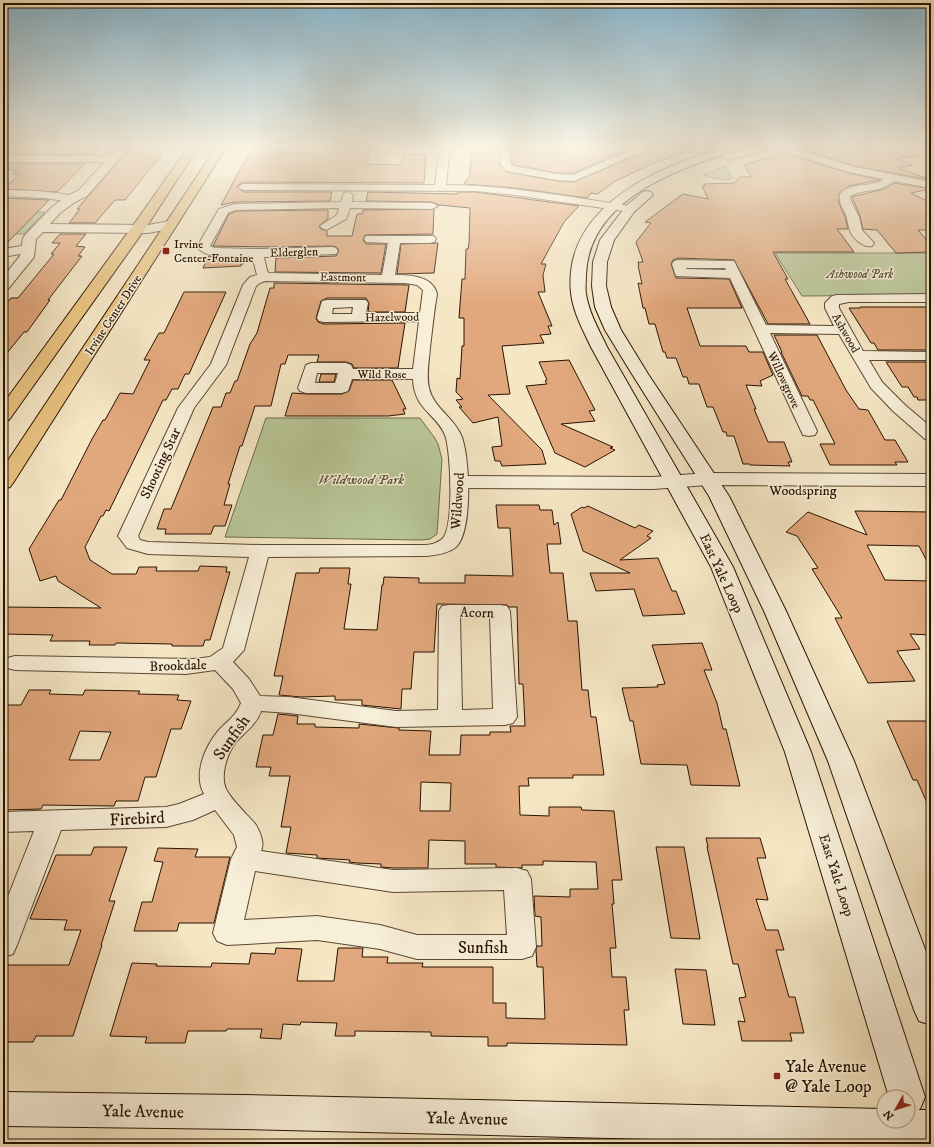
<svg xmlns="http://www.w3.org/2000/svg" width="934" height="1147" font-family="'IM FELL DW Pica',serif">
<style>
.green{fill:#b8c697;stroke:#706c4c}
.building{fill:#e2a87d;stroke:#281200;fill-rule:evenodd}
.lines{fill:none;stroke-linecap:round;stroke-linejoin:round}
.minor-casing{stroke:#5b4731;stroke-width:2}
.tertiary-casing{stroke:#5b4731;stroke-width:2}
.secondary-casing{stroke:#281200;stroke-width:2}
.primary-casing{stroke:#281200;stroke-width:2}
.minor{fill:#f8efd9;fill-rule:evenodd}
.tertiary{fill:#f8efd9;fill-rule:evenodd}
.secondary{fill:#f8efd9;fill-rule:evenodd}
.primary{fill:#eac382;fill-rule:evenodd}
.poi-dot{fill:#8f2418;stroke:#f8efd9;stroke-width:1.5}
.labels{text-anchor:middle;stroke-width:3;stroke-linejoin:round;paint-order:stroke}
.far-poi-label{font-size:12px;fill:#281200;stroke:#f8efd9;text-anchor:start}
.far-street-label{font-size:12px;fill:#281200;stroke:#f8efd9}
.far-park-label{font-size:12px;font-style:italic;fill:#5a5135;stroke:#f8efd9}
.street-label{font-size:14px;fill:#281200;stroke:#f8efd9}
.park-label{font-size:14px;font-style:italic;fill:#5a5135;stroke:#f8efd9}
.near-street-label{font-size:17px;fill:#281200;stroke:#f8efd9}
.near-poi-label{font-size:17px;fill:#281200;stroke:#f8efd9;text-anchor:start}
</style>
<rect width="100%" height="100%" fill="#f5e6c4"/>
<filter id="stains"><feTurbulence type="fractalNoise" baseFrequency=".005" numOctaves="4"/><feColorMatrix values="0 0 0 0 .2 0 0 0 0 .09 0 0 0 0 .02 0 0 0 .5 -.17"/></filter>
<radialGradient id="worn" r=".72"><stop offset=".6" stop-color="#630" stop-opacity="0"/><stop offset="1" stop-color="#630" stop-opacity=".3"/></radialGradient>
<path class="green" d="M726,166L732,178C722,183 713,177 703,175Z
M3,212H45L24,234H3Z
M775,253H931V295L802,296Z
M266,418H420L434,437L438,444L442,459L437,534L430,539L421,540L225,537Z"/>
<path class="building" d="M143,146H162L160,148H164L160,154H162L125,200H115L95,223H69L80,209H77L131,147H142Z
M255,146H277L274,152H312L316,146H337L336,149H367L369,150L368,154H369L366,164L401,165L405,154L426,155L424,183L243,182L237,186L243,192H332L330,201L235,202L221,205L249,153H251Z
M471,146H489V149H499L500,165L507,172L557,181L574,182L649,150L651,146H689L690,150L649,165L614,182L602,191L597,194L591,193L587,198L516,188L464,184L470,175V165H471Z
M517,146H637L573,173H557L515,165L512,163V149H517Z
M825,146H927L928,155L896,159L913,165L899,168L931,180L855,166L802,149Z
M42,147L100,148L94,154H13L20,148Z
M784,153L849,173L880,180L849,186L839,194V203L845,217L848,229H837L854,252H773L788,279H785L810,324H768L734,260L678,258L673,260L671,264L676,278L729,279L742,308H687L700,346H746L749,352H763L773,375L760,381L762,386L746,385L756,409H754L768,442H784L792,462H788L790,466L750,465V464H743L734,436H727L726,432H723L713,407H707L699,384H689L687,377H683L676,358H667L665,352H663L655,324H649L645,308H643L638,283L642,284L638,265H639L638,262H643L636,242L651,223L645,222L683,194L708,199L702,186H705L704,184L734,183L740,177H751L744,165Z
M3,164H85L57,192L4,189L19,174H12L17,170H3Z
M894,183L931,189L911,193L931,203V230H918L931,245V252L896,253L877,230L863,229L860,216L852,197L884,189Z
M368,192L457,194L458,192H475L579,206L564,222L541,264H546L543,275L545,292H538L552,326H548L551,334L540,335L544,343L502,346L510,394L488,395L542,450L546,464L502,466L500,461H495L492,447L502,446L498,417L473,423L459,407H462L456,400L463,399L456,392L457,378L460,379L462,346H464V318H459L462,279H465L466,249H468L469,244L470,208L439,205L432,202L366,201Z
M3,198L49,200L3,247Z
M434,209L433,234L365,235L363,240L366,244H386L381,273L275,272L276,258L336,256L339,250L336,247L332,246L273,247L213,246L229,214L236,211L328,210V219L319,226L321,229L327,231V236H352L357,214H362L363,210Z
M60,234H86L76,246L85,247L78,256H82L48,300H50L27,332H24L3,358V307L11,298H18L54,254H51L60,243H52Z
M438,243L434,273L397,274L401,244Z
M209,256L222,258H243V264H241V266L203,268Z
M274,283L409,285L405,312H368L369,303L366,298H327L321,301L316,318L318,322L324,324L405,323L398,368H354L352,364L346,362H317L319,355H288L285,364H281L271,406H255L242,446H240L228,484H230L224,505H232L225,526H214L211,534H165L166,529H157L164,509H171L213,407H221L226,393H230L235,381H237L250,344L257,333L270,288H274Z
M184,292H226L189,374H185L178,389H172L166,400H163L109,511L106,510L103,516H101L85,547L90,560L112,574H136L139,567H157L156,571H198L200,566L227,567L226,572H230L210,640H205L203,646H172V644L116,643L115,645H89L90,641H50L53,635L3,634V607L101,608L58,581L56,576L40,581L29,549L59,500H61L92,439L103,420H105L120,393L133,394L150,360H144L159,333H164Z
M860,307H931V350H878L874,343H871L849,308H860Z
M774,335H817L846,390L859,409L868,410L885,440H895L908,462H895L897,465H830L820,444H835L813,400H810L808,396H802L781,352H782Z
M569,360L595,410L589,411L595,421L561,424L613,447L610,448L615,450L585,467L555,453L526,386L547,384L545,381L547,380L539,362Z
M886,362H931V400H918L917,397H914L908,387H902Z
M321,374H336L334,382H319Z
M353,380H392L406,409H403L405,414L388,416H285L292,393L306,394H342L349,391Z
M496,505H539L540,510H552L554,525L558,522L561,544H547L550,573H563L568,621H577L582,690H588L591,717H596L604,775H573V778H528L529,786H519L520,815L549,816V807H581L582,810L614,811L622,880H612L614,904H612L616,948H610L612,977H626L629,1010H624L627,1045L507,1043V1046H488V1037L431,1036V1032L355,1031V1036H335L337,1023L301,1022L300,1025L283,1024L281,1039L260,1038L262,1029H227L226,1031H188L185,1043H145L147,1037L110,1036L132,963L157,964L156,966L211,967L212,963L249,964L251,953L275,954L276,948L302,949L297,981H334L338,948H363L362,957H388L387,963H423L422,967H493V1003H506V1018L545,1019L543,967H537L536,950L537,946H542L541,917L535,916L534,896L570,897V889H598L596,862L543,861V865H522V868L496,867V864H465V841L429,840L428,868H393L381,867V864L357,863L349,862L350,860L317,858V855L286,853L291,827H281L290,776H269L271,767H256L263,735H273L278,714L298,716L297,724H315V727L359,728V724L399,728V730L431,731L429,755H460L461,735H490V732H511L510,726H525L523,684H519L517,607H509L507,605L437,604L434,652H414L411,689H402L401,709L362,705V700H335V696L301,697L279,695L283,676H274L296,573H319L320,568H350L348,584H351L344,629L377,630L382,585H383L384,577L419,578V583H465V575L513,576L510,528H498ZM421,782L451,783L450,811H420Z
M588,506L635,528L639,525L653,531L647,536L651,538L620,560L658,558L672,591H676L685,614L643,616L634,589L596,591L590,573H630L583,551L571,514L582,507L584,508Z
M855,511L931,512V569L919,546L867,545L885,580L931,581V635L910,634L920,649L897,651L915,681L868,683L835,618H842L812,569L818,568L797,536L786,532L808,512L867,535Z
M702,643L712,670H704L717,703L723,729H726L740,786L691,785L687,765L641,764L633,721H630L622,688L658,687L657,685L665,684L652,645Z
M29,690H51L49,694L83,695L85,690L140,691L138,694L179,695L177,700L191,701L181,729H171L156,777H145L138,801H116L114,806L43,805L41,809L3,810V705H21ZM80,731L111,732L100,760H69Z
M887,721H931V812L917,780H913Z
M706,838H760L766,858H757L768,900L756,899L766,930H778L784,950H776L789,997H795L804,1033H790L792,1041H742L738,1021L745,1022L739,998L746,997L738,964H733L707,847H708Z
M94,847H127L109,901H115L101,945H102L73,1036H36L33,1042H3V965H69L81,930H64L67,920L30,919L56,855H91Z
M656,847H684L700,939L671,938Z
M158,848L198,849L195,857H230L214,923H179L177,931H134L142,902H152L163,862L154,861Z
M675,969L706,970L715,1025L683,1024Z"/>
<g class="lines">
<defs>
<path id="minor" d="M364,146L440,147V146H450L446,185C508,185 569,197 630,206L634,207L636,209L634,211L630,212L515,195L475,191L243,190L238,187L243,184L435,185L439,153C426,153 372,154 364,146Z
M500,146H510L511,164L514,166L557,174L573,175L640,146H650V147L648,149L574,181L557,180L511,172L507,171L501,165Z
M772,146H786L855,167L931,182V188L894,181C881,193 865,188 850,196V199L859,217L862,230L874,243L872,246C864,248 853,239 850,231C848,226 848,220 846,215C843,208 838,202 840,194C850,181 871,189 884,179L849,172L774,148Z
M3,156H113L118,159L113,162H3Z
M3,190C15,190 70,191 77,199L71,202L45,198L3,196Z
M348,192L353,195L352,202L432,203L438,206L432,209L350,208L346,219L326,230L322,228L320,226L337,215L339,208L236,210L228,213L210,246L215,248L261,249L332,247L336,248L338,251L336,254L264,257L267,271L269,273L382,275L388,243L366,242L364,239L366,236H434L436,239L434,242L430,243H400L395,275C410,275 433,276 437,294C434,312 432,330 430,348C429,361 426,375 429,388C433,407 453,417 461,435C470,455 473,531 456,547C449,553 437,555 427,556L268,557L244,650L233,662L249,679L260,696L289,697L396,711L438,710L439,611L442,606L449,605H500L507,606L510,611L517,717L513,723L505,725L396,727L289,713L261,711C257,724 245,732 236,742C227,753 220,776 226,789C232,801 248,815 256,825C260,832 265,843 261,851L393,870L517,868L527,871L531,879L536,947L532,956L522,959H417L380,949L317,940L227,945L217,941L213,933L231,859L237,847L234,835L215,810L193,820L166,827L61,830L17,945L13,954L3,957V909L34,831L3,832V812L166,807L179,804L204,794C193,774 205,747 218,731C227,721 236,716 241,703L233,689L215,670L186,674L15,670L7,668L4,663L7,658L15,656L193,659L210,657L223,648L249,557L148,554L127,548L118,536L178,408L211,364L243,285L250,277L257,275L252,256C237,256 206,260 197,247L219,209L235,204L341,202L344,193ZM265,281L405,283L417,285L423,290L420,313H366L368,303L366,300H327L322,301L317,318L319,321L324,322L419,321L413,369H353L351,365L346,363H311L306,365L298,388L300,391L306,393H342L348,391L352,379H413C414,410 436,413 445,435C451,451 454,525 443,538C437,545 426,545 418,545H260L148,542L140,540L138,536L194,408L226,365L256,286L260,283ZM353,307L352,314H332L333,308ZM317,373H338L335,383H315ZM460,617H490L493,709L462,710ZM255,871L393,892L504,890L507,935H417L380,925L317,916L244,920Z
M27,245L31,246L33,249L31,252L3,257V249Z
M678,260L734,261L766,325L834,326L825,308V303L832,296L837,295L931,294V302H849L839,304V308L863,351L931,352V360H869L882,382L905,405L931,427V440L925,439L893,411L871,388L839,334L770,333L817,431L815,435L809,436L803,435L730,278L676,276L672,264L674,261ZM686,268H725L726,270L686,269Z"/>
<path id="tertiary" d="M119,146H130L87,196L75,202L60,213L50,224L148,225L170,221L175,222L176,225L175,228L148,233L43,232L36,239L34,257L8,289L3,290V277L20,256L23,238L25,235L52,207L67,196L79,190Z
M708,473L931,474V486L708,485L653,489L460,488L453,486L450,482L453,478L460,476L653,477Z"/>
<path id="secondary" d="M731,146H747L746,148C683,166 589,197 586,275C586,281 585,288 586,294C589,313 599,330 607,347L733,567L811,752L925,1097L920,1109L918,1110H931V1144H854L242,1129L3,1126V1092L242,1095L884,1109V1121H908V1097H889L785,752L711,567L591,347C583,330 573,312 571,293C562,205 663,164 731,146Z
M759,146H775L774,148L728,160L722,157L724,155Z
M647,191L651,192L653,195L634,212L614,240L607,262L606,286L611,307L621,330L648,374L729,496L786,611L854,761L931,965V1025L919,1021L914,1010L828,761L764,611L709,496L632,374L605,330L595,307L592,286L593,262L600,240L626,206L643,192Z"/>
<path id="primary" d="M189,146H199L147,226L9,420L3,421V404L137,220Z
M217,146H227L13,483L10,487L3,489V468Z"/>
</defs>
<use href="#minor" class="minor-casing"/>
<use href="#tertiary" class="tertiary-casing"/>
<use href="#secondary" class="secondary-casing"/>
<use href="#primary" class="primary-casing"/>
<use href="#minor" class="minor"/>
<use href="#tertiary" class="tertiary"/>
<use href="#secondary" class="secondary"/>
<use href="#primary" class="primary"/>
</g>
<linearGradient id="sky" x2="0" y2="1"><stop stop-color="#8ab9d1"/><stop offset="0.48" stop-color="#faf4e4"/><stop offset="1" stop-color="#faf4e4" stop-opacity="0"/></linearGradient>
<rect width="934" height="306" fill="url(#sky)"/>
<g class="poi-dot">
<rect x="162" y="247" width="8" height="8" rx="2"/>
<rect x="773" y="1072" width="8" height="8" rx="2"/>
</g>
<g class="labels">
<g class="far-poi-label">
<text x="174" y="248">Irvine<tspan x="174" dy="14">Center-Fontaine</tspan></text>
</g>
<g class="far-street-label">
<text transform="translate(294 252) rotate(-2)" y="4">Elderglen</text>
<text transform="translate(343 277) rotate(1)" y="4">Eastmont</text>
<text transform="translate(113 315) rotate(-57)" y="4">Irvine Center Drive</text>
<text transform="translate(392 317) rotate(-1)" y="4">Hazelwood</text>
<text transform="translate(846 333) rotate(60)" y="4">Ashwood</text>
<text x="382" y="378">Wild Rose</text>
<text transform="translate(784 380) rotate(65)" y="4">Willowgrove</text>
</g>
<g class="far-park-label">
<text x="860" y="278">Ashwood Park</text>
</g>
<g class="street-label">
<text transform="translate(160 463) rotate(-65)" y="5">Shooting Star</text>
<text x="803" y="495">Woodspring</text>
<text transform="translate(457 501) rotate(-86)" y="5">Wildwood</text>
<text transform="translate(722 573) rotate(65)" y="5">East Yale Loop</text>
<text transform="translate(477 612) rotate(2)" y="5">Acorn</text>
<text transform="translate(178 665) rotate(-2)" y="5">Brookdale</text>
<text transform="translate(837 875) rotate(72)" y="5">East Yale Loop</text>
</g>
<g class="park-label">
<text x="361" y="484">Wildwood Park</text>
</g>
<g class="near-street-label">
<text transform="translate(231 737) rotate(-55)" y="6">Sunfish</text>
<text transform="translate(137 818) rotate(-3)" y="6">Firebird</text>
<text x="483" y="953">Sunfish</text>
<text transform="translate(143 1111) rotate(1)" y="6">Yale Avenue</text>
<text transform="translate(467 1118) rotate(1)" y="6">Yale Avenue</text>
</g>
<g class="near-poi-label">
<text x="785" y="1072">Yale Avenue<tspan x="785" dy="20">@ Yale Loop</tspan></text>
</g>
</g>
<rect width="934" height="1147" fill="none" stroke="#f5e6c4" stroke-width="16"/>
<rect x="4" y="4" width="926" height="1139" fill="none" stroke="#281200" stroke-width="2"/>
<rect x="8" y="8" width="918" height="1131" fill="none" stroke="#281200"/>
<g transform="translate(896 1109) rotate(231)"><circle r="19" fill="#f8efd9" stroke="#a59782"/>
<path d="M0-3L7 15L0 10L-7 15Z" fill="#8f2418"/>
<text y="-6" font-size="11" font-weight="bold" text-anchor="middle" fill="#281200">N</text>
</g>
<rect width="100%" height="100%" filter="url(#stains)"/>
<rect width="100%" height="100%" fill="url(#worn)"/>
</svg>
